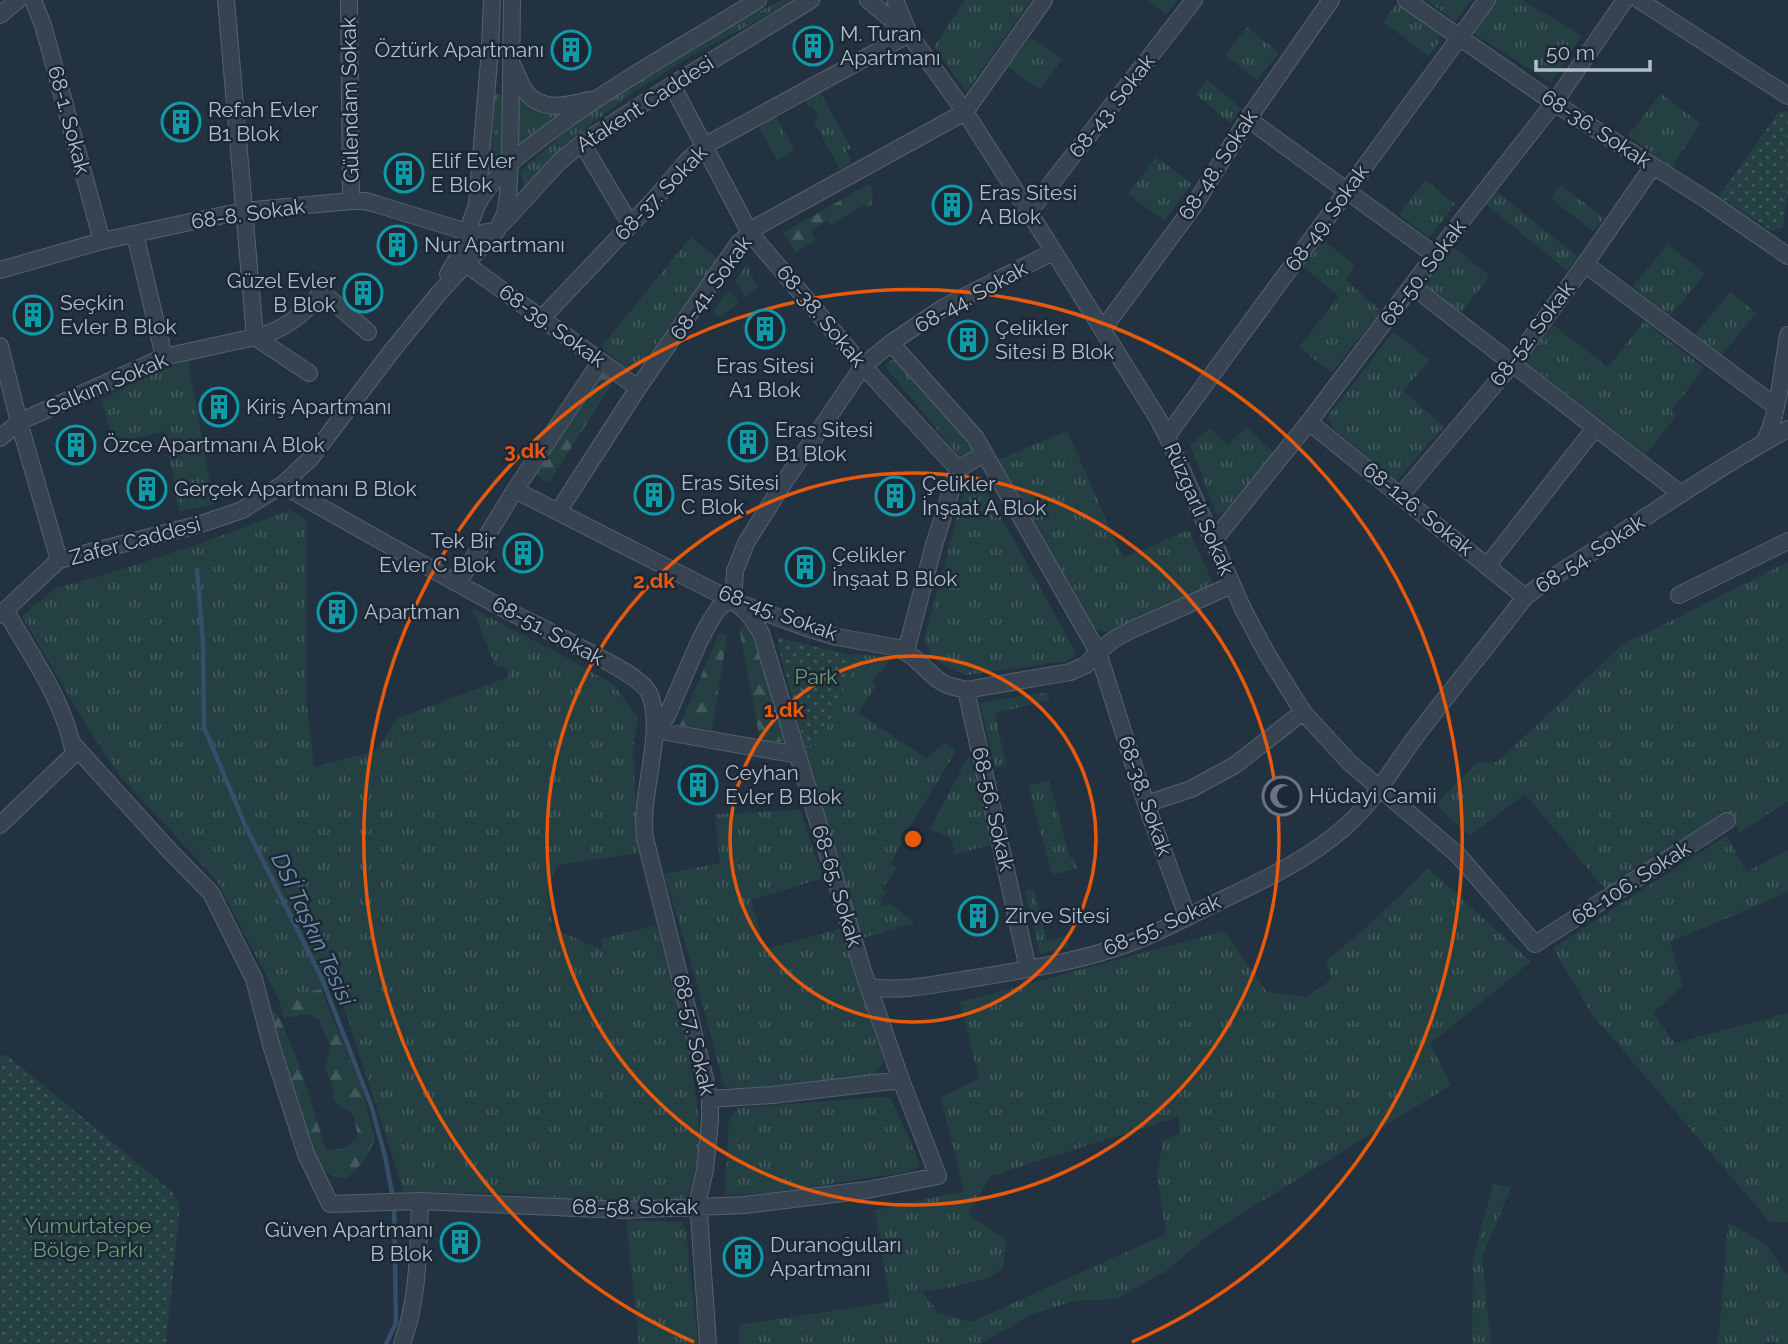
<svg xmlns="http://www.w3.org/2000/svg" width="1788" height="1344" font-family="Raleway,sans-serif">
<style>
.grass{fill:url(#grass-tufts);fill-rule:evenodd}
.forest{fill:url(#forest-firs)}
.park{fill:url(#park-dots)}
.lines{fill:none;stroke-linecap:round;stroke-linejoin:round}
.stream{stroke:#354e69;stroke-width:4.5}
.minor-casing{stroke:#55616e;stroke-width:18}
.minor{stroke:#374351;stroke-width:16}
.ring{fill:none;stroke:#e8590c;stroke-width:3.5}
.labels{text-anchor:middle;stroke-width:5;stroke-linejoin:round;paint-order:stroke}
.poi-label{font-size:21px;fill:#b4becb;stroke:#1c2836;text-anchor:start}
.street-label{font-size:21px;fill:#b4becb;stroke:#1c2836}
.park-label{font-size:21px;fill:#699e72;stroke:#1c2836}
.water-label{font-size:23px;font-style:italic;fill:#7191b1;stroke:#1c2836}
.centre{fill:#e8590c;stroke:#1c2836;stroke-width:3.5}
.ring-label{font-size:21px;text-anchor:middle;font-weight:bold;fill:#e8590c;stroke:#1c2836;stroke-width:5;stroke-linejoin:round;paint-order:stroke}
</style>
<defs>
<pattern id="grass-tufts" width="24" height="20" patternUnits="userSpaceOnUse" patternTransform="scale(1.75)"><rect width="24" height="20" fill="#254042"/><path d="M3 7l-1-3M5 7V3M7 7l1-3M15 17l-1-3M17 17v-4M19 17l1-3" fill="none" stroke="#425a5c"/></pattern>
<pattern id="forest-firs" width="22" height="20" patternUnits="userSpaceOnUse" patternTransform="scale(1.75)"><rect width="22" height="20" fill="#254042"/><path d="M5 1l3.5 6h-7zM16 11l3.5 6h-7z" fill="#425a5c"/></pattern>
<pattern id="park-dots" width="8" height="8" patternUnits="userSpaceOnUse" patternTransform="scale(1.75)"><rect width="8" height="8" fill="#254042"/><path d="M2 2h.1M6 6h.1" fill="none" stroke="#425a5c" stroke-width="1.8" stroke-linecap="round"/></pattern>
</defs>
<rect width="100%" height="100%" fill="#233241"/>
<path class="grass" d="M782,0H797L696,53L634,92L565,144L525,187L520,172L559,137L618,93L726,28Z
M965,0H1031L966,92L934,47Z
M1148,0H1177L1166,14Z
M1427,0H1471L1455,21Z
M1496,0H1522L1582,36L1551,82L1471,32Z
M1397,3L1439,33V42L1429,56L1383,22Z
M1247,27L1279,53L1257,80L1225,55Z
M1031,37L1062,60L1039,90L1008,66Z
M1207,80L1242,109L1230,123L1196,94Z
M819,90L851,148L846,151L852,162L840,169L814,122L819,118L813,106L808,107L803,98Z
M494,94H502L503,164H492Z
M1661,94L1701,124L1671,167L1628,136Z
M518,97L538,109L566,116L520,147Z
M775,114L794,150L777,160L757,123Z
M1156,157L1192,184L1164,221L1128,194Z
M1425,180L1455,204L1429,238L1399,214Z
M1561,185L1604,218L1593,231L1550,198Z
M1495,190L1578,257L1567,270L1484,203Z
M691,237L718,259L640,366L629,370L601,347Z
M1321,238L1355,266L1345,280L1381,311L1331,373L1299,347L1339,296L1301,265Z
M1668,244L1705,274L1670,316L1633,286Z
M1452,246L1490,276L1460,314L1422,285Z
M748,263L750,273L758,287L745,296L735,281Z
M729,290L739,302L720,317L713,312Z
M1730,292L1756,313L1721,356L1695,335Z
M1644,321L1704,368L1671,411L1676,416L1646,454L1525,361L1553,325L1608,367Z
M1393,332L1430,360L1403,391L1444,426L1396,482L1333,428L1328,416Z
M899,358L975,447L969,455L959,456L885,366L890,361Z
M188,361L214,504L179,511L165,431L115,443L101,400L153,372Z
M1247,427L1275,454L1227,509L1217,515L1190,445L1210,428L1227,445Z
M1067,431L1123,558L1189,530L1215,588L1115,634L1091,628L998,460Z
M980,479L1075,651L1073,657L1067,661L966,675L949,668L933,658L924,640L966,483Z
M290,510L306,520V697L314,767L376,751L398,718L509,677L508,669L495,665L472,608L567,658L613,684L638,717L633,750L638,853L559,865L547,886L552,928L602,950V939L656,925L688,1050L696,1096L699,1126L697,1162L688,1197L650,1203L600,1202L519,1194L404,1192L337,986L279,1000L217,881L120,776L93,736L22,616L56,588L104,575L199,544Z
M1788,562V801L1740,832L1729,812L1605,889L1525,794L1470,836L1435,804L1477,763L1497,762L1624,643L1657,628Z
M846,654L893,657L872,681L876,686L858,713L927,759L945,742L956,751L911,825L891,864L897,868L882,889L886,892L880,902L886,907L889,902L915,923L863,938C838,876 819,812 805,746L819,744L851,672Z
M1048,692L1049,700L995,713L1006,766L995,767L980,703Z
M969,755L991,845L956,854L950,838L930,829Z
M1049,780L1070,858H1074L1077,868L1052,875L1028,786Z
M800,810L823,878L751,900L765,949L840,929L884,1062L874,1075L738,1089L724,1086L693,969L664,874L720,863L715,814Z
M1727,835L1746,872L1788,850V892L1670,942L1683,986L1653,1013L1675,1043L1788,1013V1222H1770L1591,1013L1553,948Z
M1428,868L1531,962L1430,1044L1451,1085L1215,1230L1166,1271L1116,1299L1073,1301L1031,1315L980,1344H739V1325L890,1302L875,1210L964,1191L941,1097L979,1079L960,1002L1224,931L1267,992L1307,997L1331,979L1326,961L1368,926ZM1178,1117L1181,1132L1163,1141L1157,1172L1166,1234L971,1322L938,1312L922,1291L946,1288L989,1278L1003,1268L1006,1240L968,1214L991,1176Z
M1034,889L1047,941L1067,936L1069,947L1040,954L1025,891Z
M879,1097L891,1098L921,1166L907,1172L769,1193L725,1195L729,1119L737,1108Z
M1493,1184L1511,1188L1482,1257L1491,1344H1472L1473,1260Z
M626,1220L681,1222L686,1231L698,1344H639Z
M1728,1223L1765,1243L1788,1276V1344H1777L1774,1341L1758,1344H1718Z"/>
<path class="forest" d="M869,184L873,191L871,207L862,206L831,225L827,220L810,231L816,240L796,252L783,233Z
M602,374L614,381L551,479L547,482L535,473Z
M739,627H748L790,743L760,740Z
M720,632L727,635L712,730L680,725Z
M321,989L361,1086L375,1139L365,1160L346,1179L324,1173L312,1155L265,1013L276,1012C299,1055 311,1103 326,1150L343,1149L358,1137L354,1116L334,1101L332,1083L325,1070L330,1045L319,1019L307,1014L284,1018L279,1000Z"/>
<path class="park" d="M1787,111L1788,113V192L1783,226L1772,231L1719,196L1779,112Z
M779,638L846,654L851,672L819,745L805,746L778,645Z
M7,1055L171,1191L180,1205L166,1344H0V1056Z"/>
<g class="lines">
<path class="stream" d="M197,570L203,643L204,727L245,825L322,979L371,1105L385,1156L393,1198
M386,1344L396,1323L394,1207"/>
<defs>
<path id="minor" d="M33,0L43,25L102,241
M226,0L255,337C284,331 304,314 322,292L368,332
M349,0L351,201
M868,0L907,33
M895,0L909,34L965,112L1029,212L1157,417L1167,436L1243,609L1267,654L1303,712L1350,763L1458,855L1535,944L1727,821
M1406,0L1554,103L1707,200L1788,256
M1639,0L1788,96
M0,15L18,0
M513,66C517,74 520,84 526,92C542,112 567,106 589,100
M672,85L750,233L863,366L958,469L984,454
M1248,119L1435,255
M582,143L630,224
M477,205C498,168 528,148 562,123C624,78 692,41 758,0
M1029,212L1194,0
M503,223L559,162L582,143L672,85L811,0
M135,234L164,357
M466,264L638,388
M1585,264L1775,406
M0,270L102,241L190,222L244,211L351,201H365L376,204L467,232L478,234L497,230
M448,274L457,259L477,205L490,49L492,0
M1412,286L1681,494
M542,318L652,202L687,161L704,146L909,34
M1103,329L1193,207L1248,119L1331,0
M891,343L975,437L1098,652L1146,804L1187,916
M0,346L19,422L59,560
M1309,422L1525,597
M1167,436L1487,0
M0,438L19,422L164,357L255,337L309,373
M1764,442C1778,419 1783,363 1788,335
M282,485C358,528 434,571 510,612C534,624 558,635 581,648C598,657 644,678 650,695C665,734 639,795 645,838L710,1099V1120L705,1170L698,1200L708,1344
M515,490L733,601L810,629L837,637L899,648L913,657L937,679L947,685L966,690L1070,672L1086,665L1098,652L1113,640L1131,630L1232,585
M1401,495L1512,364L1585,264L1653,166
M558,512L638,388L738,244L758,226L965,112L1044,0
M1214,540L1309,422L1435,255L1554,103L1625,0
M1487,566L1595,428
M458,583L515,490L601,361
M1679,595L1788,541
M733,601L735,571L746,543L783,484L863,366L891,343L944,307L1053,252
M0,615L59,560L201,524L242,510L282,485L310,459L391,352L439,293L497,230L505,214L508,196L510,162L512,0
M906,651L934,545L958,469
M966,690L1028,969
M655,730L660,726L667,716L699,642L709,623L718,609L725,603L733,601
M655,730L798,755
M72,743L168,849L211,893L254,979L272,1048L306,1154L330,1204L420,1201L624,1210L745,1205L867,1190L938,1176L901,1080L863,971L761,633C754,620 745,609 733,601
M1146,804L1191,789L1235,765L1303,712
M0,825L74,754C65,702 31,655 5,610
M869,987C903,992 936,984 969,979C1023,970 1079,962 1130,943C1163,931 1194,913 1226,898C1268,878 1310,858 1345,827C1376,800 1395,763 1420,731C1454,686 1491,642 1525,597L1545,582C1626,532 1704,475 1788,429
M710,1099L772,1095L901,1080
M402,1344C419,1298 418,1249 420,1201"/>
</defs>
<use href="#minor" class="minor-casing"/>
<use href="#minor" class="minor"/>
</g>
<g class="ring">
<circle cx="913" cy="839" r="183"/>
<circle cx="913" cy="839" r="366"/>
<path d="M694 1342A549 549 0 1 1 1132 1342"/>
</g>
<defs>
<symbol id="building-ring" viewBox="-11 -11 22 22"><circle r="9.5" fill="#1c2836" stroke="#0f9aa8" stroke-width="1.5"/><path d="M-4-6H4V6H1V3H-1V6H-4ZM-2.5-4.3h1.7v1.8h-1.7ZM.8-4.3h1.7v1.8H.8ZM-2.5-1h1.7V.8h-1.7ZM.8-1h1.7V.8H.8Z" fill="#0f9aa8"/></symbol>
<symbol id="mosque-ring" viewBox="-11 -11 22 22"><circle r="9.5" fill="#1c2836" stroke="#6b7280" stroke-width="1.5"/><path d="M3.5-4.9A6 6 0 1 0 3.5 4.9A5 5 0 1 1 3.5-4.9Z" fill="#6b7280"/></symbol>
</defs>
<g fill-rule="evenodd">
<use href="#building-ring" x="791" y="24" width="44" height="44"/>
<use href="#building-ring" x="549" y="28" width="44" height="44"/>
<use href="#building-ring" x="159" y="100" width="44" height="44"/>
<use href="#building-ring" x="382" y="151" width="44" height="44"/>
<use href="#building-ring" x="930" y="183" width="44" height="44"/>
<use href="#building-ring" x="375" y="223" width="44" height="44"/>
<use href="#building-ring" x="341" y="271" width="44" height="44"/>
<use href="#building-ring" x="11" y="293" width="44" height="44"/>
<use href="#building-ring" x="743" y="307" width="44" height="44"/>
<use href="#building-ring" x="946" y="318" width="44" height="44"/>
<use href="#building-ring" x="197" y="385" width="44" height="44"/>
<use href="#building-ring" x="726" y="420" width="44" height="44"/>
<use href="#building-ring" x="54" y="423" width="44" height="44"/>
<use href="#building-ring" x="125" y="467" width="44" height="44"/>
<use href="#building-ring" x="632" y="473" width="44" height="44"/>
<use href="#building-ring" x="873" y="474" width="44" height="44"/>
<use href="#building-ring" x="501" y="531" width="44" height="44"/>
<use href="#building-ring" x="783" y="545" width="44" height="44"/>
<use href="#building-ring" x="315" y="590" width="44" height="44"/>
<use href="#building-ring" x="676" y="763" width="44" height="44"/>
<use href="#mosque-ring" x="1260" y="774" width="44" height="44"/>
<use href="#building-ring" x="956" y="894" width="44" height="44"/>
<use href="#building-ring" x="438" y="1220" width="44" height="44"/>
<use href="#building-ring" x="721" y="1235" width="44" height="44"/>
</g>
<g class="labels">
<g class="poi-label">
<text x="840" y="41">M. Turan<tspan x="840" dy="24">Apartmanı</tspan></text>
<text x="544" y="57" text-anchor="end">Öztürk Apartmanı</text>
<text x="208" y="117">Refah Evler<tspan x="208" dy="24">B1 Blok</tspan></text>
<text x="431" y="168">Elif Evler<tspan x="431" dy="24">E Blok</tspan></text>
<text x="979" y="200">Eras Sitesi<tspan x="979" dy="24">A Blok</tspan></text>
<text x="424" y="252">Nur Apartmanı</text>
<text x="336" y="288" text-anchor="end">Güzel Evler<tspan x="336" dy="24">B Blok</tspan></text>
<text x="60" y="310">Seçkin<tspan x="60" dy="24">Evler B Blok</tspan></text>
<text x="995" y="335">Çelikler<tspan x="995" dy="24">Sitesi B Blok</tspan></text>
<text x="765" y="373" text-anchor="middle">Eras Sitesi<tspan x="765" dy="24">A1 Blok</tspan></text>
<text x="246" y="414">Kiriş Apartmanı</text>
<text x="775" y="437">Eras Sitesi<tspan x="775" dy="24">B1 Blok</tspan></text>
<text x="103" y="452">Özce Apartmanı A Blok</text>
<text x="681" y="490">Eras Sitesi<tspan x="681" dy="24">C Blok</tspan></text>
<text x="922" y="491">Çelikler<tspan x="922" dy="24">İnşaat A Blok</tspan></text>
<text x="174" y="496">Gerçek Apartmanı B Blok</text>
<text x="496" y="548" text-anchor="end">Tek Bir<tspan x="496" dy="24">Evler C Blok</tspan></text>
<text x="832" y="562">Çelikler<tspan x="832" dy="24">İnşaat B Blok</tspan></text>
<text x="364" y="619">Apartman</text>
<text x="725" y="780">Ceyhan<tspan x="725" dy="24">Evler B Blok</tspan></text>
<text x="1309" y="803">Hüdayi Camii</text>
<text x="1005" y="923">Zirve Sitesi</text>
<text x="433" y="1237" text-anchor="end">Güven Apartmanı<tspan x="433" dy="24">B Blok</tspan></text>
<text x="770" y="1252">Duranoğulları<tspan x="770" dy="24">Apartmanı</tspan></text>
</g>
<g class="street-label">
<text transform="translate(350 100) rotate(-91)" y="7">Gülendam Sokak</text>
<text transform="translate(645 104) rotate(-33)" y="7">Atakent Caddesi</text>
<text transform="translate(1112 106) rotate(-52)" y="7">68-43. Sokak</text>
<text transform="translate(69 120) rotate(75)" y="7">68-1. Sokak</text>
<text transform="translate(1596 129) rotate(33)" y="7">68-36. Sokak</text>
<text transform="translate(1218 165) rotate(-57)" y="7">68-48. Sokak</text>
<text transform="translate(661 193) rotate(-46)" y="7">68-37. Sokak</text>
<text transform="translate(248 214) rotate(-8)" y="7">68-8. Sokak</text>
<text transform="translate(1327 218) rotate(-54)" y="7">68-49. Sokak</text>
<text transform="translate(1423 273) rotate(-53)" y="7">68-50. Sokak</text>
<text transform="translate(711 288) rotate(-54)" y="7">68-41. Sokak</text>
<text transform="translate(971 297) rotate(-29)" y="7">68-44. Sokak</text>
<text transform="translate(821 316) rotate(50)" y="7">68-38. Sokak</text>
<text transform="translate(552 326) rotate(36)" y="7">68-39. Sokak</text>
<text transform="translate(1532 334) rotate(-53)" y="7">68-52. Sokak</text>
<text transform="translate(107 384) rotate(-23)" y="7">Salkım Sokak</text>
<text transform="translate(1199 509) rotate(66)" y="7">Rüzgarlı Sokak</text>
<text transform="translate(1418 509) rotate(39)" y="7">68-126. Sokak</text>
<text transform="translate(135 541) rotate(-15)" y="7">Zafer Caddesi</text>
<text transform="translate(1590 554) rotate(-33)" y="7">68-54. Sokak</text>
<text transform="translate(778 613) rotate(20)" y="7">68-45. Sokak</text>
<text transform="translate(548 631) rotate(28)" y="7">68-51. Sokak</text>
<text transform="translate(1145 796) rotate(71)" y="7">68-38. Sokak</text>
<text transform="translate(993 809) rotate(77)" y="7">68-56. Sokak</text>
<text transform="translate(1631 883) rotate(-33)" y="7">68-106. Sokak</text>
<text transform="translate(837 886) rotate(73)" y="7">68-65. Sokak</text>
<text transform="translate(1162 925) rotate(-23)" y="7">68-55. Sokak</text>
<text transform="translate(694 1035) rotate(77)" y="7">68-57. Sokak</text>
<text x="635" y="1214">68-58. Sokak</text>
</g>
<g class="park-label">
<text x="816" y="684">Park</text>
<text x="88" y="1233">Yumurtatepe<tspan x="88" dy="24">Bölge Parkı</tspan></text>
</g>
<g class="water-label">
<text transform="translate(313 929) rotate(65)" y="8">DSİ Taşkın Tesisi</text>
</g>
</g>
<circle cx="913" cy="839" r="10" class="centre"/>
<g class="ring-label">
<text x="525" y="458">3 dk</text>
<text x="654" y="588">2 dk</text>
<text x="784" y="717">1 dk</text>
</g>
<path d="M1536 60v10h114v-10" fill="none" stroke="#b4becb" stroke-width="3.5"/>
<text x="1546" y="60" font-size="21" fill="#b4becb" stroke="#1c2836" stroke-width="5" paint-order="stroke">50 m</text>
</svg>
